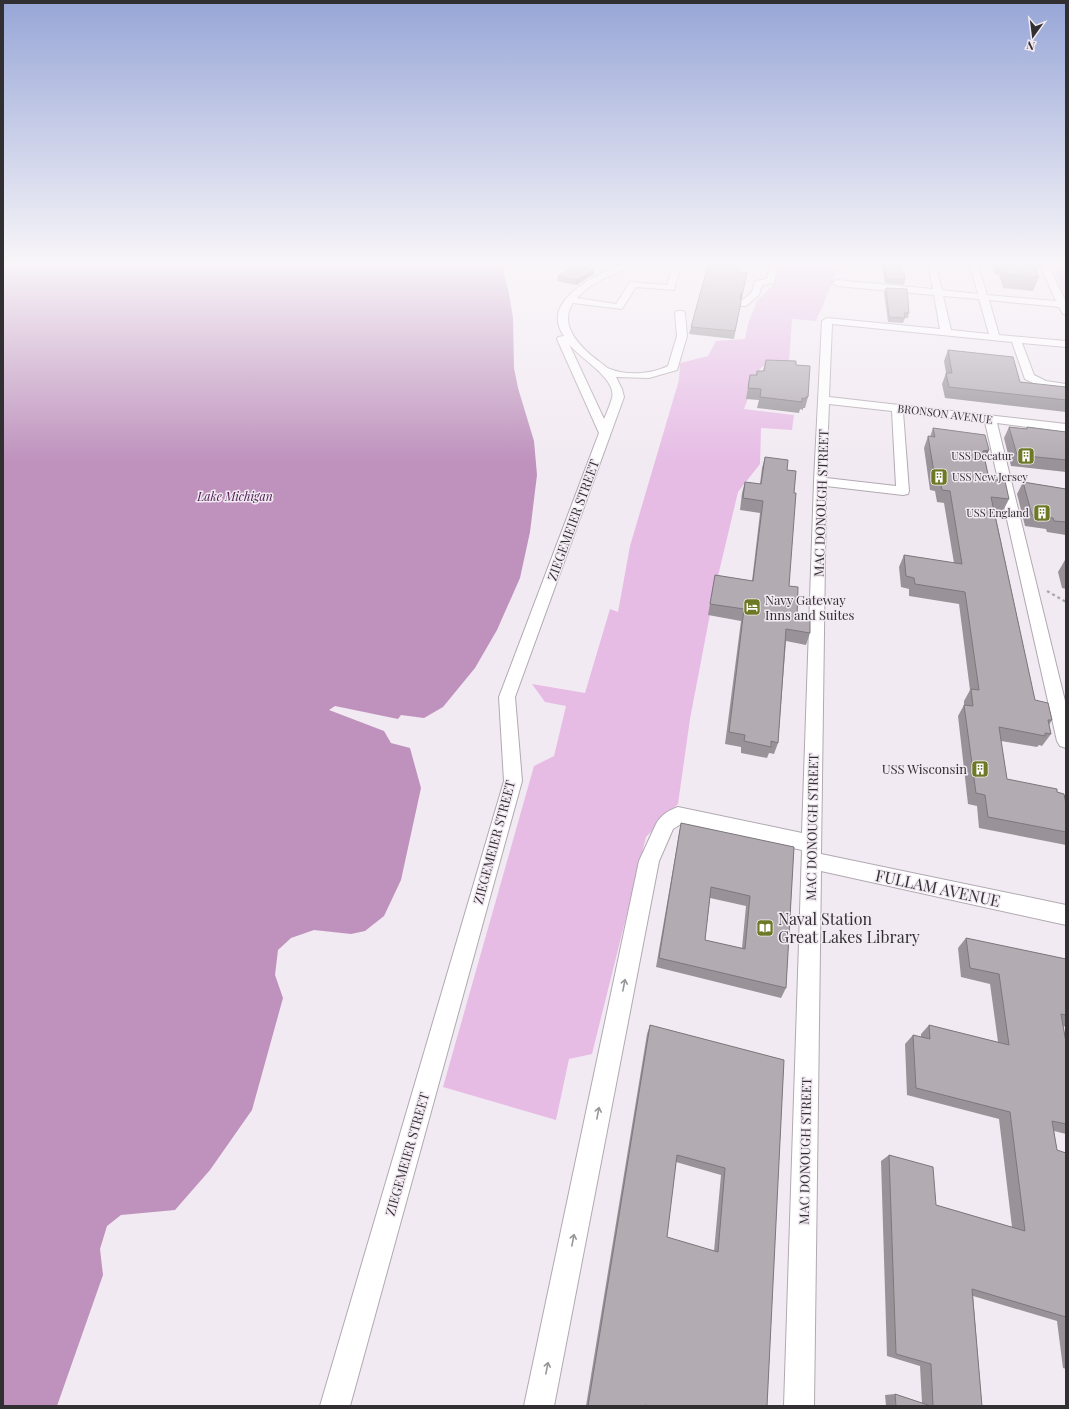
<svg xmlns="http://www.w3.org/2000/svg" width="1069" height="1409" font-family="'Playfair Display',serif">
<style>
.green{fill:#e6bce5}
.water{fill:#be92bd}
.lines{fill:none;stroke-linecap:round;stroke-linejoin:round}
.minor-casing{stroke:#b1a9b1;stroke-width:2}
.path{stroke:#afa9af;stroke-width:2.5;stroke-dasharray:3 3;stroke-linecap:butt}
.minor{fill:#fff;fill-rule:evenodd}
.wall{fill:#999399;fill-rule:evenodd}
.shaded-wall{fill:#7d787d}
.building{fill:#b2abb2;stroke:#7d787d;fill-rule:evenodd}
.oneway{stroke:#989798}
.labels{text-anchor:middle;stroke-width:3;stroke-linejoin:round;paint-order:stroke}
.far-street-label{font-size:11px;fill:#322f32;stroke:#f2eaf2}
.far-poi-label{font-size:11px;fill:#322f32;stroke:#f2eaf2;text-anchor:end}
.far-water-label{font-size:12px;font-style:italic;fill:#4c184e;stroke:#f2eaf2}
.street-label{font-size:13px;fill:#322f32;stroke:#f2eaf2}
.poi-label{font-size:13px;fill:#322f32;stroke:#f2eaf2;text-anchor:start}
.near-street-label{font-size:16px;fill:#322f32;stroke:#f2eaf2}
.near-poi-label{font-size:16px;fill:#322f32;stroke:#f2eaf2;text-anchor:start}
</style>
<rect width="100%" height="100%" fill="#f2eaf2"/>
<path class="green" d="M779,265H840L816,321L792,319L789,361L770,360L758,371L744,409L794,415L792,430L761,428L760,464L738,492L714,593L690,719L678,804L646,837L592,1054L569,1059L556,1120L443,1087L534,766L554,756L566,706L545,702L532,684L585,693L610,609L618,612L630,546L679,380L680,363L708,356L716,341L745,339L748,324L757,301L773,285Z
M1051,265L1066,266V297Z"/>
<path class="water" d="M3,265H502L509,294L513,318L514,368L518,388L534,441L537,475L530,532L520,578L497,630L475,668L443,707L424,718L401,715L398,719L335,706L329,710L384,731L391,743L410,748L421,788L401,880L384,916L365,931L351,934L314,930L291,938L278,950L275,975L283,998L252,1110L210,1170L175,1210L121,1215L107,1226L100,1249L103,1275L57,1406H3Z"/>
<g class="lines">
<defs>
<path id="minor" d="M622,265H634L603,279L589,287L577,298L616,304L630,282L667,285L673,265H681L674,290L636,287L622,309L573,303C557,326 583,350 600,362C603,364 606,368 610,369C627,376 652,374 668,366L677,336L675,313L677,311H683L685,313L687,336L677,370L649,378L616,377L622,389L624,397L515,697L522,781L350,1406H320L504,781L499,697L599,433L557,339L558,337L564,336C539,301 596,274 622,265ZM569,344C580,359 617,378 612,398C610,405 607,412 604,419Z
M770,265H778L774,283L762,285L759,295L746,306H740V302L752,292L755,281L767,279Z
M928,265H936L942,290L978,294L970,265H978L987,295L1056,301L1040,265H1048L1066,302V315L1063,314L1059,307L989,300L999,335L1066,341V347L1022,343L1034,375L1046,381L1066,384V390L1039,386L1025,379L1012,342L832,324L829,397L1066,424V432L997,423L1066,705V748L1060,746L1057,741L985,422L903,412L909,491L908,494L903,495L826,486L821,854L1066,905V925L821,871L814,1406H784L802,850L681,824L673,829L659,861L554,1406H524L639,861L656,824C661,815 669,810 678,807L802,833L814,481L822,321L827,318L940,329L934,295L837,286L832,283L837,280L933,289ZM943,296L979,299L989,334L951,330ZM829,404L892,411L896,486L826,478Z"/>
</defs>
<use href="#minor" class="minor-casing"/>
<path class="path" d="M1047,591L1066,602"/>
<use href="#minor" class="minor"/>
</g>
<path class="wall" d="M882,265H900L901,273L905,280L904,285L885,283Z
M992,265H1037L1036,268L1039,277L1033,291L1003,288L999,275H995Z
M739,272L742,299L741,300V302L734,339L689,334L691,327Z
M594,274L576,285L557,281L558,276Z
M886,288L909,313L908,318H905L903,323L888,322L884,293Z
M948,350L1020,382L1066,387V412L945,398L942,384L946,373L944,361Z
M766,360L796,365L808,397L805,408H803V410L800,409L799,413L757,408L759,400L746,399L750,375H756L757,371H763Z
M1009,427L1026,429L1027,427L1066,432V472L1011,466L1004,438Z
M933,428L989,450L985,459L989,479L1009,499L1003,511L994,509L1035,700L1052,720L1049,725L1051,734L1042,746L1039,745L1037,747L1001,741L1007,779L1057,792L1066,804V845L979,828L977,806L968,804L958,716L964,705V701L970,690L959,604L909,596V589L901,587L899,567L904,555L954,563L944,503L937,502L935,491L930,490L924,448L928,436L930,437Z
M765,457L787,470L794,493L789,586L797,617L810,633L806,645L786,641L778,743L774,754L769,753L767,758L741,753V747L725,744L741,621L708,615L715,575L752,581L760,513L740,510L742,493L745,482L760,484L762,468Z
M1023,482L1066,489V535L1047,532L1046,529L1025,526L1017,494Z
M1065,560L1066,561V590V589L1062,588L1058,572Z
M681,823L794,847L786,988L781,998L656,967L679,834ZM710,898L746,906L742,948L705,940Z
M966,938L1066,959V1027L1063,1026L1066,1042V1134L1054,1131L1057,1150L1066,1153V1369L1063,1368L1057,1321L973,1296L982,1406H886L885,1395L895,1394L922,1403L920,1366L887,1356L881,1161L889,1155L936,1205L1012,1227L999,1119L907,1095L905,1044L913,1035L921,1037V1034L929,1025L998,1042L990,984L961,977L958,948Z
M650,1025L784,1060L767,1406H586L647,1034ZM676,1162L721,1175L714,1251L667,1237Z"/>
<path class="shaded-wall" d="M594,270V274L576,285V280Z
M745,280L742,299L738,302L740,295Z
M989,450L983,462V451Z"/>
<path class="building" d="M576,265L594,270L576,280L558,276Z
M708,265H740L739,272L747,273L743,291L740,295L741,302L735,331L691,327Z
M884,265H900L901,273H904L905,280L886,278Z
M1005,265H1034L1039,277L1008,274Z
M886,288L907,289L909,313H904L905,318L889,317Z
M948,350L1013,357L1020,382L1066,387V400L949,387L946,373H952Z
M766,360L796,361V365L810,366L808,397H806L805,399L802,398V402L760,397L761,389L748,388L750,375H757V371H764Z
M1009,427L1027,429V427L1066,432V460L1017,455Z
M933,428L985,435L989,450L983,451L989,479L1005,481L1009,499L991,497L1035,700L1048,703L1052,720H1048L1051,734L1045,733V736L999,727L1007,779L1057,789V792L1064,794L1066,804V832L988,817L985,795L976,793L964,705L973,706L971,689L979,690L965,592L915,584L914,578L906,576L904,555L962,564L950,491L942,490L940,480L935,479L928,436L935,437Z
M765,457L788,460L787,470L796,471L794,493H796L789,586L798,587L797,617L810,619V633L786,629L778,743L771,741V747L744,741L745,735L729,732L744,609L710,604L715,575L753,581L763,501L743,498L745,482L761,484Z
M1023,482L1066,489V522L1054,521L1053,518L1032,515Z
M681,823L794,847L786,988L659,958ZM711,887L750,896L745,949L705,940Z
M966,938L1066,959V1015L1061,1014L1066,1042V1124L1052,1121L1057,1150L1066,1153V1317L972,1289L982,1406H933L931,1364L896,1354L889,1155L933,1167L936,1205L1025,1231L1010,1112L916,1088L913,1035L930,1039L929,1025L1009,1045L999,974L970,968Z
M650,1025L784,1060L767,1406H649L645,1405V1406H588ZM677,1155L725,1168L718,1252L667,1237Z
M895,1394L931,1406H896Z"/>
<defs><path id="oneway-shaft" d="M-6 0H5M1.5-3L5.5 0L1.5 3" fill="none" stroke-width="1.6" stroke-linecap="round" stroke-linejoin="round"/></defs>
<g class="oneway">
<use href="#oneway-shaft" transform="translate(624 985) rotate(-79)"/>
<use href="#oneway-shaft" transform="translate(598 1113) rotate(-79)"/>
<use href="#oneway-shaft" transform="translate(573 1240) rotate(-79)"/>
<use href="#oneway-shaft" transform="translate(547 1368) rotate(-79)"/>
</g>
<linearGradient id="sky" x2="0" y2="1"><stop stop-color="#97a6d7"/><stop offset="0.57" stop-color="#f9f6f9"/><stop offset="1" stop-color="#f9f6f9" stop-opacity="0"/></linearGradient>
<rect width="1069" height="462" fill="url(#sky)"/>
<defs>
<symbol id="building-square" viewBox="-11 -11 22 22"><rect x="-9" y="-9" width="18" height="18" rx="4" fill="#6e7925" stroke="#f2eaf2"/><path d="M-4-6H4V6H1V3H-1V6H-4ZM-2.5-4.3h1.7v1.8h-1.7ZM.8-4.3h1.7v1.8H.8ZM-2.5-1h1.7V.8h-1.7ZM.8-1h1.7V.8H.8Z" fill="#fff"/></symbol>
<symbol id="hotel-square" viewBox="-11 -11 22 22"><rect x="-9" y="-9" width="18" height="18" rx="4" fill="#6e7925" stroke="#f2eaf2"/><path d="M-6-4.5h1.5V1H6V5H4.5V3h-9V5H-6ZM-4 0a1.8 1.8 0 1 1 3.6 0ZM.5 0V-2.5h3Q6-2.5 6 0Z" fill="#fff"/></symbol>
<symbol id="library-square" viewBox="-11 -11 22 22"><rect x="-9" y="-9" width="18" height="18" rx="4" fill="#6e7925" stroke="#f2eaf2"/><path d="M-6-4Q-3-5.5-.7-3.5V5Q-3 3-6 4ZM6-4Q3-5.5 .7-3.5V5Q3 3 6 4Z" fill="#fff"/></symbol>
</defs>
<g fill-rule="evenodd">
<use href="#building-square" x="1016" y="446" width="20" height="20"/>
<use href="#building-square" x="929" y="467" width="20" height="20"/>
<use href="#building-square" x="1032" y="503" width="20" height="20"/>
<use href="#hotel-square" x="742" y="597" width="20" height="20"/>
<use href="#building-square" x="970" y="759" width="20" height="20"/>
<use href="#library-square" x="755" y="918" width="20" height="20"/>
</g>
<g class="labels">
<g class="far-street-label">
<text transform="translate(945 414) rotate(7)" y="4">BRONSON AVENUE</text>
</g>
<g class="far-poi-label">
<text x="1013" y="460">USS Decatur</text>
<text x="952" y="481" text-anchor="start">USS New Jersey</text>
<text x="1029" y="517">USS England</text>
</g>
<g class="far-water-label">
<text x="235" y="501">Lake Michigan</text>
</g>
<g class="street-label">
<text transform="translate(821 503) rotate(-88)" y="5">MAC DONOUGH STREET</text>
<text transform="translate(573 520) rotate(-70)" y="5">ZIEGEMEIER STREET</text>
<text transform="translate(812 827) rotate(-89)" y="5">MAC DONOUGH STREET</text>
<text transform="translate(494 842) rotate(-75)" y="5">ZIEGEMEIER STREET</text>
<text transform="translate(805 1151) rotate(-89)" y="5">MAC DONOUGH STREET</text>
<text transform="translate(407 1154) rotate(-74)" y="5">ZIEGEMEIER STREET</text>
</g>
<g class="poi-label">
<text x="765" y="605">Navy Gateway<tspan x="765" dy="15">Inns and Suites</tspan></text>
<text x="967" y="774" text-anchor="end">USS Wisconsin</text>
</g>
<g class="near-street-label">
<text transform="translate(938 888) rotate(12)" y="6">FULLAM AVENUE</text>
</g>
<g class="near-poi-label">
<text x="778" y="925">Naval Station<tspan x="778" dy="18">Great Lakes Library</tspan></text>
</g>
</g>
<rect width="1069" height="1409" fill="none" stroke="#322f32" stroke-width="8"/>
<g transform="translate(1033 36) rotate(194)" stroke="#f2eaf2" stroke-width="3" paint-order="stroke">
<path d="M0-3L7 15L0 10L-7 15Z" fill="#322f32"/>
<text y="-6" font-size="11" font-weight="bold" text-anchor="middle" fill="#322f32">N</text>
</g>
</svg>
